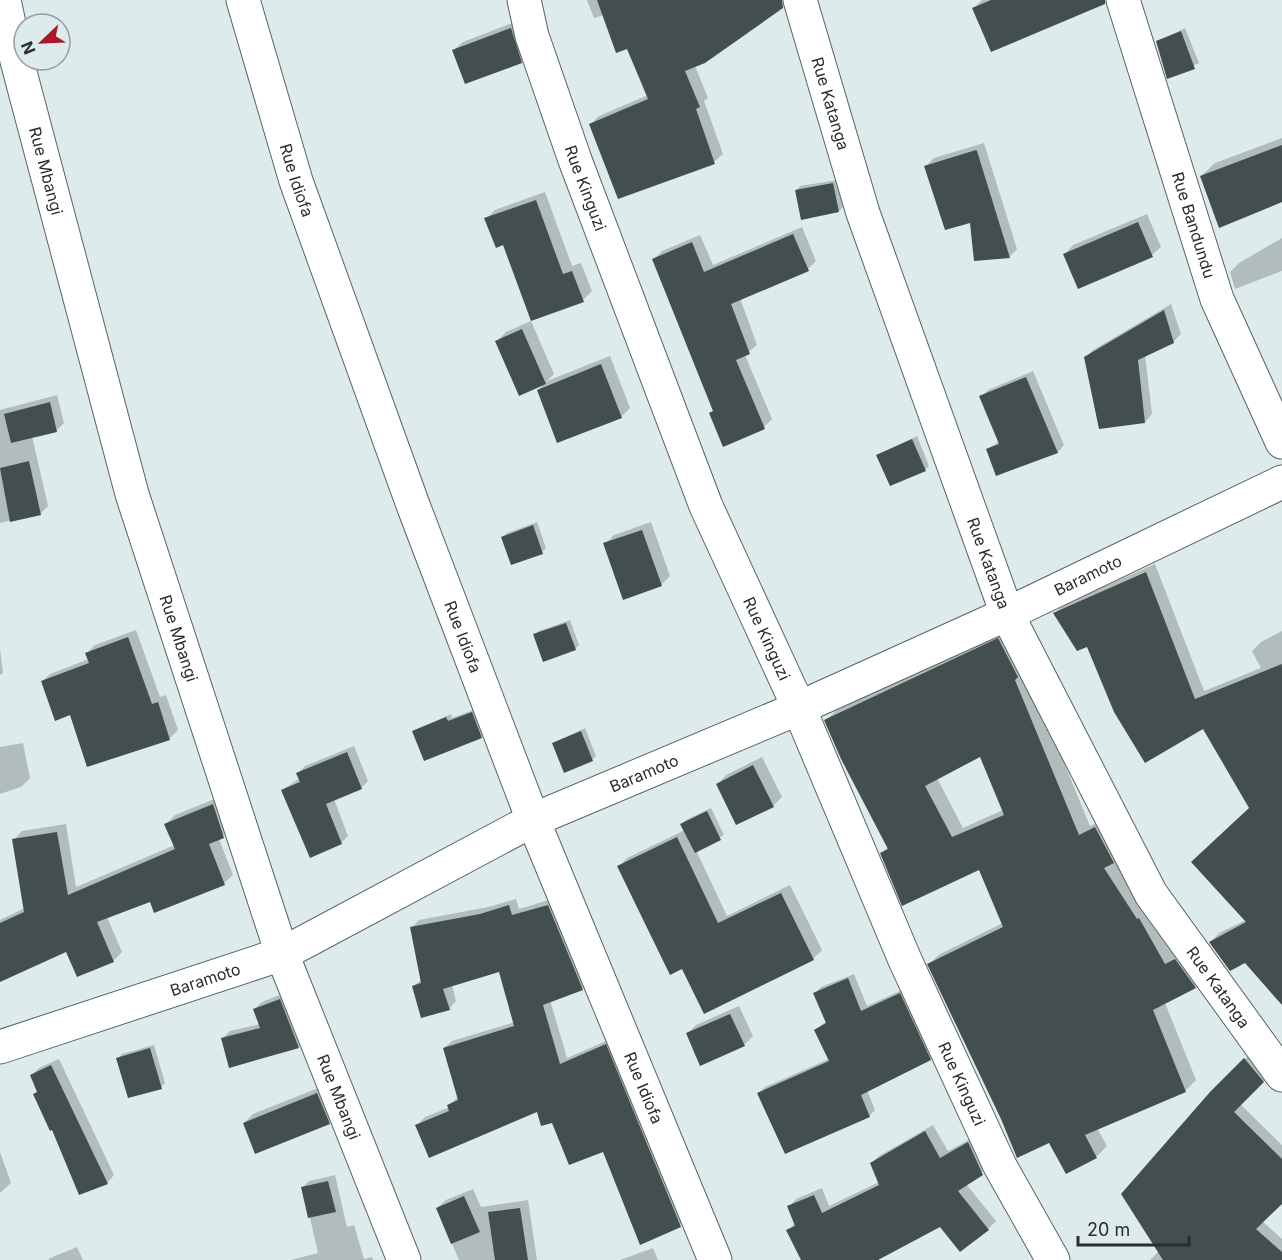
<svg xmlns="http://www.w3.org/2000/svg" width="1282" height="1260" font-family="Inter,sans-serif">
<style>
.shadow{fill:#0003;fill-rule:evenodd}
.building{fill:#434e4e;fill-rule:evenodd}
.lines{fill:none;stroke-linecap:round;stroke-linejoin:round}
.minor-casing{stroke:#586364;stroke-width:35}
.minor{stroke:#fff;stroke-width:33}
.labels{text-anchor:middle;stroke-width:6;stroke-linejoin:round;paint-order:stroke}
.street-label{font-size:16px;fill:#282d2d;stroke:#deebec}
</style>
<rect width="100%" height="100%" fill="#deebec"/>
<path class="shadow" d="M587,0H777L695,66L708,98L704,101L723,154L714,162L590,125L599,116L648,95L627,47L604,15L594,18Z
M982,0H1084L974,8Z
M520,20L530,53L521,62L454,50L463,42Z
M1185,28L1199,63L1168,77L1157,42Z
M1282,138V200L1201,176L1215,163Z
M984,143L1017,249L1009,257L926,166L934,158Z
M837,180L843,207L839,211L796,191L800,186Z
M545,192L572,266L581,263L592,291L583,300L504,243L486,219L495,210Z
M1147,214L1161,247L1152,255L1065,254L1073,245Z
M802,227L816,261L808,269L740,298L757,345L745,355L772,419L764,427L714,410L654,259L662,251L700,235L713,265Z
M1282,238V271L1235,289L1230,272L1239,263Z
M1171,304L1181,334L1173,342L1145,355L1152,414L1145,422L1085,358L1093,350Z
M531,321L554,374L547,381L610,356L630,408L621,417L538,390L545,383L497,341L506,332Z
M1033,371L1064,445L1058,452L996,474L987,449L1000,441L981,397L988,390Z
M57,395L64,423L56,431L32,436L48,506L40,514L0,523V410Z
M917,436L929,466L925,470L878,455Z
M537,522L546,548L542,552L502,537L507,533Z
M651,522L670,576L661,585L605,544L614,535Z
M1155,564L1204,691L1261,668L1252,651L1261,642L1282,631V1003L1245,961L1211,942L1219,933L1246,920L1251,807L1203,727L1088,645L1055,613L1064,604Z
M570,620L579,645L575,649L535,635L539,631Z
M1009,629L1090,826L1106,818L1205,977L1195,987L1165,1003L1196,1080L1185,1091L1097,1128L1107,1146L1096,1157L1050,1141L1003,1118L929,964L940,954L1003,923L980,868L882,853L889,846L826,720L837,710ZM980,755L1003,810L963,828L937,778Z
M136,630L160,697L166,695L178,730L170,738L88,765L71,713L42,682L50,674L89,659L87,653L95,645Z
M0,649L3,673L0,675Z
M476,709L485,733L481,737L414,731L451,714L452,718Z
M585,728L596,756L592,760L553,743Z
M23,743L30,778L21,787L0,794V747Z
M354,746L368,781L361,788L334,799L348,836L341,843L282,790L300,778L298,773L305,766Z
M762,757L782,797L773,806L718,784L726,775Z
M222,796L232,828L219,839L233,875L224,883L155,911L150,900L107,917L122,952L113,961L67,950L0,981V920L25,908L14,840L22,831L66,824L76,887L175,845L166,824L175,815Z
M711,808L724,835L696,850L727,916L790,885L822,950L813,959L683,967L619,867L627,858L685,830L682,824L686,820Z
M555,898L589,981L582,989L550,1000L567,1058L613,1038L687,1218L680,1225L604,1150L538,1110L417,1125L425,1117L450,1107L449,1105L459,1096L444,1048L452,1041L515,1022L500,970L452,985L456,1001L449,1009L414,986L422,979L412,927L419,920L488,907L516,899L519,909Z
M854,974L867,1006L906,988L936,1053L930,1059L867,1090L875,1110L869,1116L759,1093L765,1087L829,1059L815,1030L827,1021L815,993L821,987Z
M287,992L306,1040L299,1047L230,1066L222,1039L230,1031L260,1024L254,1009L262,1002Z
M739,1006L753,1036L744,1045L687,1034L696,1025Z
M154,1045L165,1083L161,1087L118,1059L122,1054Z
M1252,1052L1270,1074L1240,1104L1282,1145V1202L1262,1221L1282,1239V1260H1150L1159,1251L1211,1093Z
M59,1059L114,1175L107,1183L38,1091L32,1075L39,1068Z
M326,1085L338,1114L329,1123H244L253,1114Z
M933,1125L948,1151L976,1136L990,1166L966,1184L996,1221L988,1229L941,1225L875,1260H803L788,1230L795,1223L789,1207L796,1199L822,1188L829,1206L879,1182L871,1164L879,1156Z
M0,1152L11,1183L0,1193Z
M335,1175L347,1227L354,1225L364,1259L372,1257L373,1260H291L318,1253L303,1187L309,1181Z
M473,1189L481,1207L528,1200L537,1260H459L437,1208L446,1200Z
M77,1247L83,1260H48L50,1258Z
M653,1248L658,1260H620Z"/>
<path class="building" d="M597,0H782L783,8L705,63L685,71L700,107L696,109L715,164L618,199L589,124L648,99L627,49L616,53Z
M991,0H1105V4L991,52L972,8Z
M511,28L522,63L465,84L452,50Z
M1181,31L1195,69L1167,79L1156,41Z
M1282,145V202L1219,228L1200,176Z
M976,150L977,151L1010,258L974,261L970,223L945,230L924,166Z
M833,183L839,212L801,220L795,190Z
M536,200L563,274L572,271L584,302L531,321L503,245L496,248L484,218Z
M1138,222L1153,257L1078,289L1063,254Z
M793,234L809,271L731,304L750,354L736,360L765,429L723,447L709,413L713,411L652,259L692,242L704,272Z
M1164,310L1174,343L1138,360L1145,423L1099,429L1084,357Z
M522,329L546,384L519,396L495,341Z
M601,364L622,418L557,443L537,390Z
M1026,377L1058,453L996,476L986,449L999,444L979,396Z
M50,402L57,432L11,443L4,414Z
M912,439L926,471L890,486L876,455Z
M29,461L41,515L10,522L0,468Z
M533,525L543,554L511,565L501,537Z
M642,530L662,586L623,600L603,543Z
M1146,572L1195,699L1282,664V1005L1245,963L1230,971L1209,942L1246,922L1191,862L1249,808L1203,729L1145,763L1114,712L1087,647L1077,651L1053,613Z
M566,623L576,650L543,662L533,634Z
M128,637L152,704L158,702L170,740L87,767L70,715L55,721L41,681L89,663L85,653Z
M998,638L1018,677L1015,680L1079,835L1095,827L1114,863L1104,868L1137,919L1139,918L1165,964L1175,959L1196,988L1153,1010L1186,1092L1085,1135L1097,1158L1066,1174L1049,1143L1017,1158L1001,1119L927,964L1003,927L979,870L902,906L880,853L888,849L841,759L824,720ZM980,757L1004,815L952,837L925,786Z
M472,712L482,738L424,761L412,731L446,717L448,721Z
M581,731L593,761L564,773L552,743Z
M347,752L362,789L326,804L342,844L310,858L281,790L300,782L296,773Z
M753,765L774,807L736,825L716,784Z
M213,804L224,838L209,844L225,885L154,913L150,902L97,922L114,962L77,977L66,952L0,982V923L24,912L12,839L57,832L68,895L175,849L164,824Z
M707,811L721,840L695,853L680,824Z
M677,837L718,923L781,893L814,960L704,1014L682,969L670,975L617,866Z
M509,905L512,915L548,905L583,990L543,1005L560,1064L606,1044L681,1227L640,1245L603,1152L569,1165L552,1123L541,1126L537,1112L429,1158L415,1125L449,1111L447,1105L458,1100L443,1048L514,1026L499,972L443,989L450,1010L421,1018L412,986L421,983L410,927L480,914Z
M848,978L861,1011L900,993L931,1060L861,1095L870,1117L785,1154L757,1093L829,1061L814,1030L826,1023L813,993Z
M280,999L299,1048L229,1068L221,1038L260,1028L253,1009Z
M730,1014L745,1046L700,1066L686,1033Z
M150,1048L162,1089L128,1098L116,1058Z
M1244,1058L1264,1082L1234,1112L1282,1159V1204L1256,1229L1282,1252V1260H1163L1121,1194L1210,1092Z
M51,1065L108,1184L79,1195L52,1130L50,1131L33,1094L37,1092L30,1075Z
M317,1093L330,1124L255,1154L243,1123Z
M925,1131L940,1158L968,1142L983,1175L958,1191L989,1230L960,1252L940,1227L878,1260H801L786,1230L795,1226L787,1206L814,1195L822,1213L879,1185L870,1163Z
M328,1181L336,1212L308,1218L301,1187Z
M464,1196L480,1232L451,1244L436,1208Z
M520,1208L528,1260H495L488,1212Z"/>
<g class="lines">
<defs>
<g id="minor">
<path id="s1" d="M4,0L17,61L132,494L282,954L404,1260"/>
<path id="s2" d="M243,0L296,181L413,505L533,820L715,1260"/>
<path id="s3" d="M524,0L532,36L575,160L706,506L799,708L905,960L1000,1166L1053,1260"/>
<path id="s4" d="M800,0L863,213L1007,614L1151,894L1282,1075"/>
<path id="s5" d="M1123,0L1217,299L1282,442"/>
<path id="s6" d="M0,1047L282,954L533,820L799,708L1007,614L1282,482"/>
</g>
</defs>
<use href="#minor" class="minor-casing"/>
<use href="#minor" class="minor"/>
</g>
<g class="labels">
<g class="street-label">
<text dy="6" stroke="none"><textPath href="#s4" startOffset="108">Rue Katanga</textPath></text>
<text dy="6" stroke="none"><textPath href="#s1" startOffset="176">Rue Mbangi</textPath></text>
<text dy="6" stroke="none"><textPath href="#s2" startOffset="188">Rue Idiofa</textPath></text>
<text dy="6" stroke="none"><textPath href="#s3" startOffset="198">Rue Kinguzi</textPath></text>
<text dy="6" stroke="none"><textPath href="#s5" startOffset="236">Rue Bandundu</textPath></text>
<text dy="6" stroke="none"><textPath href="#s4" startOffset="594">Rue Katanga</textPath></text>
<text dy="6" stroke="none"><textPath href="#s6" startOffset="1188">Baramoto</textPath></text>
<text dy="6" stroke="none"><textPath href="#s2" startOffset="674">Rue Idiofa</textPath></text>
<text dy="6" stroke="none"><textPath href="#s1" startOffset="662">Rue Mbangi</textPath></text>
<text dy="6" stroke="none"><textPath href="#s3" startOffset="684">Rue Kinguzi</textPath></text>
<text dy="6" stroke="none"><textPath href="#s6" startOffset="702">Baramoto</textPath></text>
<text dy="6" stroke="none"><textPath href="#s6" startOffset="216">Baramoto</textPath></text>
<text dy="6" stroke="none"><textPath href="#s4" startOffset="1078">Rue Katanga</textPath></text>
<text dy="6" stroke="none"><textPath href="#s3" startOffset="1170">Rue Kinguzi</textPath></text>
<text dy="6" stroke="none"><textPath href="#s2" startOffset="1160">Rue Idiofa</textPath></text>
<text dy="6" stroke="none"><textPath href="#s1" startOffset="1148">Rue Mbangi</textPath></text>
</g>
</g>
<g transform="translate(42 42) rotate(247)"><circle r="28" fill="#deebec" stroke="#959fa0" stroke-width="1.5"/>
<path d="M0-4.5L10 22L0 15L-10 22Z" fill="#ac172c"/>
<text y="-9" font-size="16" font-weight="bold" text-anchor="middle" fill="#282d2d">N</text>
</g>
<path d="M1078 1236v9h111v-9" fill="none" stroke="#282d2d" stroke-width="3"/>
<text x="1087" y="1236" font-size="18" fill="#282d2d" stroke="#deebec" stroke-width="4.5" paint-order="stroke">20 m</text>
</svg>
